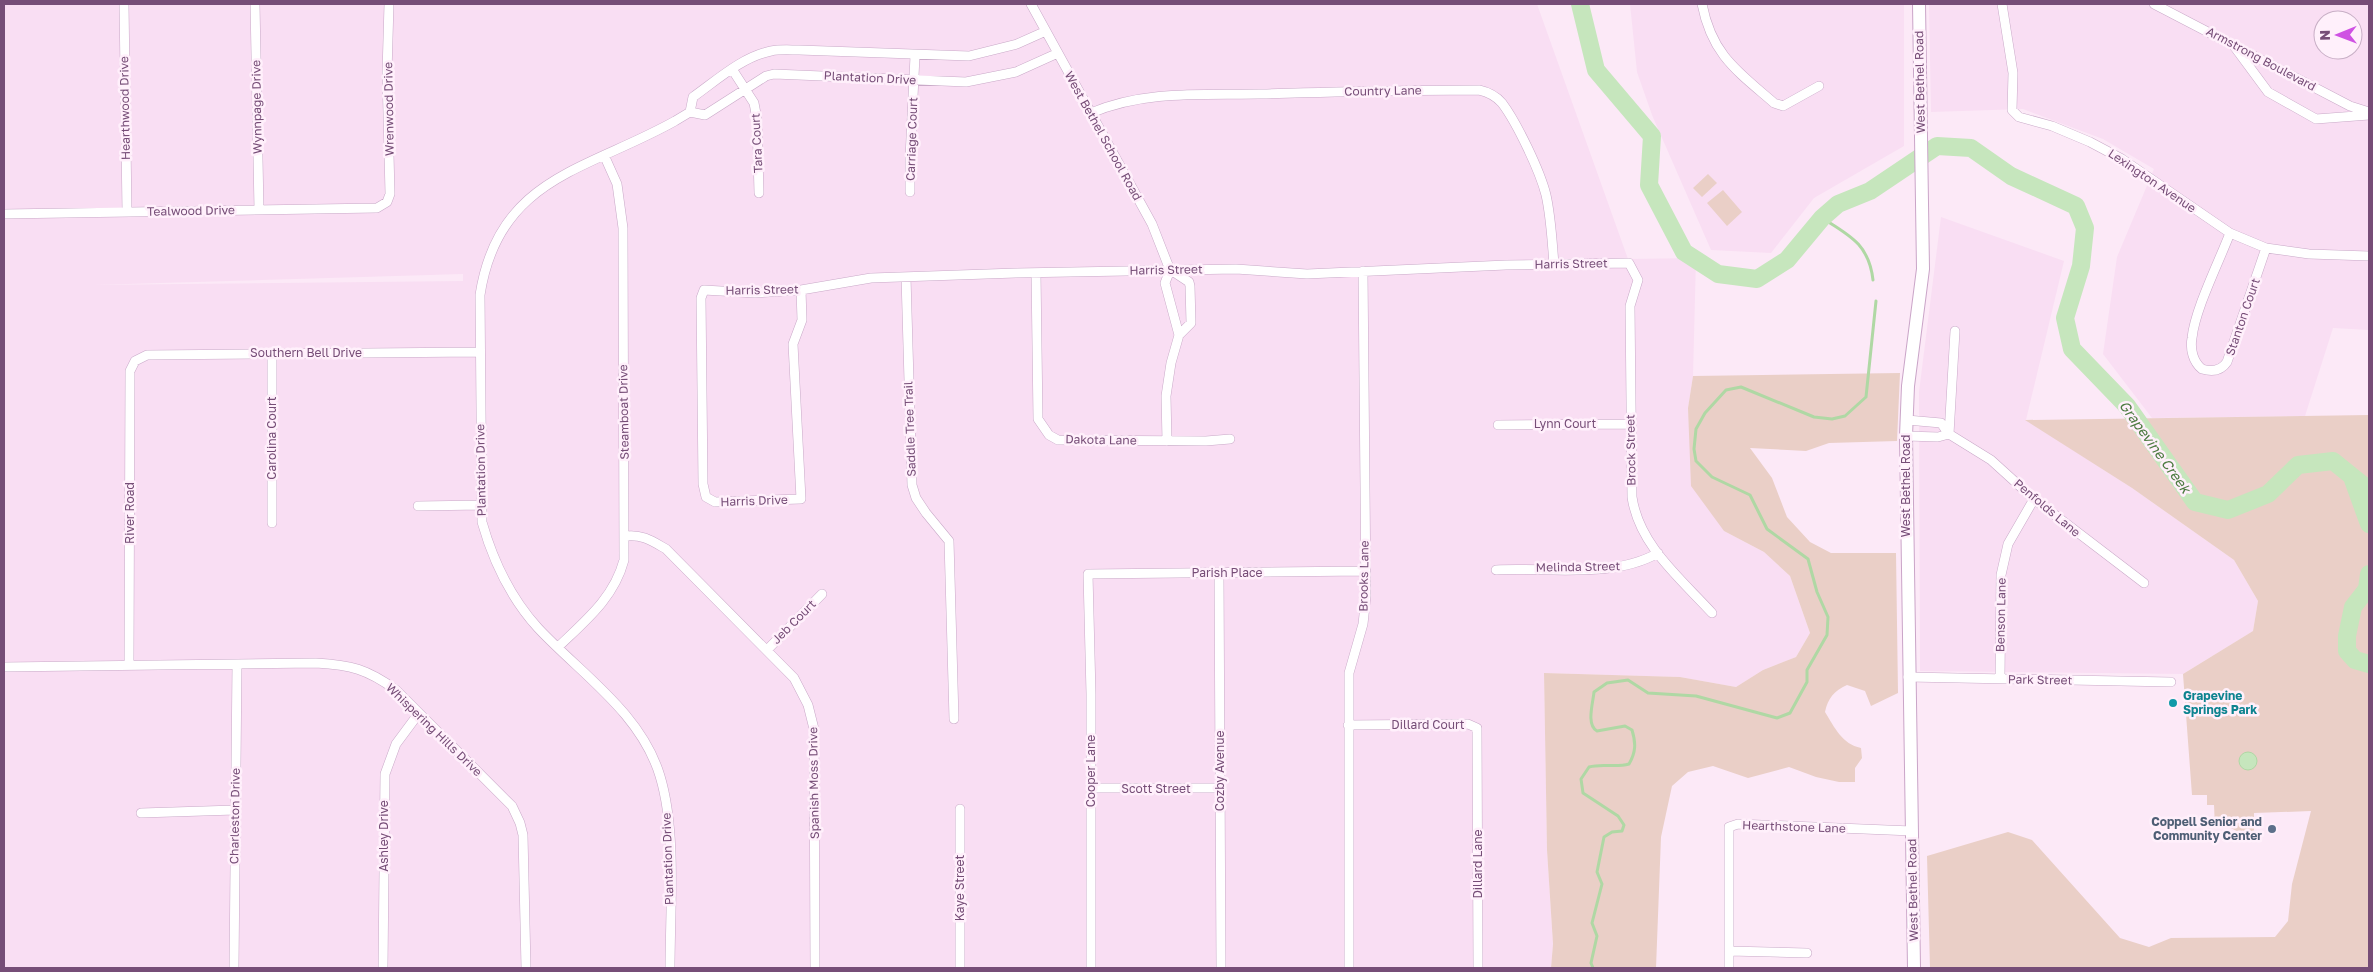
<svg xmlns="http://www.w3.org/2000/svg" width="2373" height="972" font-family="'Golos Text',sans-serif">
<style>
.residential{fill:#f9def3;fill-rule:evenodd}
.green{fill:#eacfc7}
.water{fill:#c6e6bd;stroke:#afd8a4}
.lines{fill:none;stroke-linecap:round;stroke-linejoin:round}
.stream{stroke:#afd8a4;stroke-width:3}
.river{stroke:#c6e6bd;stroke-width:18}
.street-casing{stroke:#c9a9c8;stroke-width:10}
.secondary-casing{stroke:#caa5c8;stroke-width:14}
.street{stroke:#fff;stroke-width:9}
.secondary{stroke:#fff;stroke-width:12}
.culture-dot{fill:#0f9aa8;stroke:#fff0fb;stroke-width:2}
.service-dot{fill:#5c6f8a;stroke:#fff0fb;stroke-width:2}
.labels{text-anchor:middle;stroke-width:5;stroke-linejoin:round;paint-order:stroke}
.street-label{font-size:12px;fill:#764d77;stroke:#fff0fb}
.culture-label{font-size:12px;font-weight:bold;fill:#0d838f;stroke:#fff0fb;text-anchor:start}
.service-label{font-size:12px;font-weight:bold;fill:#4e5e75;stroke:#fff0fb;text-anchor:end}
.water-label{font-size:14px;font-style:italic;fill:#4c7b40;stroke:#fff0fb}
</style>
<rect width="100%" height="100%" fill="#fce9f7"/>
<path class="residential" d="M4,4H1537L1628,259L1696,258L1693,376L1688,408L1724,531L1764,552L1790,576L1810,633L1796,657L1763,670L1736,687L1680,677L1544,673L1547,850L1553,944L1551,968H4ZM463,274V281L91,285H92Z
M1630,4H1904V146L1814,198L1771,253L1711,250L1652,115L1637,72Z
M1929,4H2369V330L2333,328L2305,416L2152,418L2103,354L2117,257L2154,169L2103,139L2023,109L1931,112ZM2323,20H2353V50H2323Z
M1941,217L2064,261L2026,420L2132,488L2234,560L2258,601L2253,631L2183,674L1920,671L1919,392Z"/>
<path class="green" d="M1708,174L1717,183L1702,197L1693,188Z
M1723,190L1742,212L1727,226L1707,203Z
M1900,373L1897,441L1829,443L1806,451L1750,448L1772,478L1787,517L1810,542L1831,553H1896L1898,693L1871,706L1865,691L1847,685C1834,691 1828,698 1825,712C1835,728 1842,744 1861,748L1862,758L1855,768V782H1839L1816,777L1789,767L1748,778L1713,766L1688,772L1672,786L1661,837L1656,968H1551L1553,944L1547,850L1544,673L1680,677L1736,687L1763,670L1796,657L1810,633L1790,576L1764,552L1724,531L1691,486L1688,408L1693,376Z
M2369,415V968H1930L1927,856L2008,832L2032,840L2120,938L2149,947L2171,938L2275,937L2288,921L2292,884L2311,811L2254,813V832H2238L2219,821L2215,828L2214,805H2207V795H2192L2183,674L2253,631L2258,601L2234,560L2132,488L2025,420Z"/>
<path class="water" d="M2239 761a9 9 0 1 1 18 0a9 9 0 1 1-18 0Z"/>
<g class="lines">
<path class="stream" d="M1822,218C1849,235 1869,244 1873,280
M1593,968L1591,963L1597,936L1592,923L1602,884L1597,872L1604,837L1612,832L1622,831L1624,825L1618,816L1583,793L1581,779L1589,767C1602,763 1615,768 1629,764C1636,752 1636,743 1632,730L1625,726L1597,731C1586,725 1593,703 1594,692L1607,683L1628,680L1648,693L1696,696L1777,718L1790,713L1807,682V670L1827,635L1828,617L1817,592L1808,559L1767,529L1750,495L1712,477L1696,461L1694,449L1696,429L1705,413L1726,390L1741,387L1814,417L1832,419L1845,416L1866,397L1876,301"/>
<path class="river" d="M1580,4L1596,70L1652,136L1649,185L1684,252L1718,274L1757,279L1787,260L1822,218L1838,204L1870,191L1937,146L1971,148L2011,176L2076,206L2085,228L2081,266L2065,318L2072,349L2127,406L2195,502L2228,510L2268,494L2298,465L2333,461L2369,490
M2352,477L2369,524
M2369,574L2367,589L2353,607L2347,636V651L2355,660L2369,664"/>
<defs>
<path id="street" d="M124,4L127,212
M255,4L259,210
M1031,4L1152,224L1170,270
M1702,4C1712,55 1737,71 1774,103L1783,106L1819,86
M2002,4L2013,73L2012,110L2019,117L2052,126L2090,142L2122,159L2230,233L2266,248L2309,254L2369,256
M2154,4L2350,106L2369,112
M2234,46L2268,92L2316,119L2369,115
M732,69L754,103L757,119L759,193
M690,112L705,115L766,76L774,74L966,82L1016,72L1058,53
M1091,113C1144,90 1203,95 1259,94C1333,92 1406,90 1479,90C1488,92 1496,96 1502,103C1517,123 1540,171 1546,195C1551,217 1552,241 1554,264
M910,192V158L915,56
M4,214L377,208L387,202L390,194L387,73L389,4
M2230,233C2219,262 2195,309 2192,338C2190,349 2193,362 2202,369C2212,372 2221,371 2227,362L2266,248
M1171,270L1189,282L1190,286L1191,323L1179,335
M1036,273L1038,419L1049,435L1058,440L1206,441L1230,439
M906,277L912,485L916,498L926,513L949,541L954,719
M801,290L802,320L793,344L801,499L715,502L706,497L703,484L701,298L704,290L755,293L801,290L871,278L1016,273L1236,269L1307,274L1506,265L1629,263L1638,280L1630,306L1632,497C1639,545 1680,578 1712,613
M272,354V523
M1907,420L1941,423L1949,434L1991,460L2034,499L2144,583
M1498,425L1631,424
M1949,434L1955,331
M1906,436L1938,437L1949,434
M1167,441L1166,396L1171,363L1179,335L1165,283L1170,270
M418,506L482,505
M626,536C642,534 652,541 666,549L794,678L808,705L814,729L815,968
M1496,570C1547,567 1613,579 1658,553
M1219,574L1221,968
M558,647C585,621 614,598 624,560L623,228L617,184L604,155
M767,650L822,594
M129,665L130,371L135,361L147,355L479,352
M4,667L316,663C351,665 367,669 396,690L512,806L520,823L523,835L526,968
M1908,677L2171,682
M2000,679L2001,575L2008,544L2034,499
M1348,725L1468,724L1477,728L1478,968
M1092,788H1220
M960,809V968
M141,813L235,810
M1729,951L1807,953
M234,968L237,664
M383,968L385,774L396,744L419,713
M670,968C670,909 677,832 660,776C641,713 581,674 538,628C510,597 493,561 482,522L480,295C498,177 588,170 675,121L690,112L693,97C717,80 742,57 771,51C780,49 790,50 799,50L969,56L1017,44L1046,31
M1091,968V694L1088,574L1365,571
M1349,968V673L1363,624L1366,596L1363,271
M1729,968V827L1738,824L1912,831"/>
<path id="secondary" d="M1914,968L1906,436L1908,386L1923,269L1919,4"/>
</defs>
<use href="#street" class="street-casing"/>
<use href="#secondary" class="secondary-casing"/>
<use href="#street" class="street"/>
<use href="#secondary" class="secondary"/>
</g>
<circle class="culture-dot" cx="2173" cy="703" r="5"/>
<circle class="service-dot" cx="2272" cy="829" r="5"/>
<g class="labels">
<g class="street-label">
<text transform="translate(2261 59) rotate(28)" y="4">Armstrong Boulevard</text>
<text transform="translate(870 78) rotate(3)" y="4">Plantation Drive</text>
<text transform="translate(1920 82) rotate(-91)" y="4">West Bethel Road</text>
<text transform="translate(1383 91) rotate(-1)" y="4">Country Lane</text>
<text transform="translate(257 107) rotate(-91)" y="4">Wynnpage Drive</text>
<text transform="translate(125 108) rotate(-91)" y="4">Hearthwood Drive</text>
<text transform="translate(389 109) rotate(-91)" y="4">Wrenwood Drive</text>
<text transform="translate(1103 136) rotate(61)" y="4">West Bethel School Road</text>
<text transform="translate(912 139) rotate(-88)" y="4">Carriage Court</text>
<text transform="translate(757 143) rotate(-93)" y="4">Tara Court</text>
<text transform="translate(2152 181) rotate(34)" y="4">Lexington Avenue</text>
<text transform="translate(191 211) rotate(-1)" y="4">Tealwood Drive</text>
<text transform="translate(1571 264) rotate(-1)" y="4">Harris Street</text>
<text transform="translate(1166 270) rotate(-1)" y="4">Harris Street</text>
<text transform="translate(762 290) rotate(-1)" y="4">Harris Street</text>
<text transform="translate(2243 317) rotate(-71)" y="4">Stanton Court</text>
<text x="306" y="357">Southern Bell Drive</text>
<text transform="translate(624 412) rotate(-91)" y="4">Steamboat Drive</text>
<text x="1565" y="428">Lynn Court</text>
<text transform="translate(910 429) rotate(-92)" y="4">Saddle Tree Trail</text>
<text transform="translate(272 438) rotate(-90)" y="4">Carolina Court</text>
<text transform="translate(1101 440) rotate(1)" y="4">Dakota Lane</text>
<text transform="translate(1631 450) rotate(-91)" y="4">Brock Street</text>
<text transform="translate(481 470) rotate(-91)" y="4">Plantation Drive</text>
<text transform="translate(1906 486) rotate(-90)" y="4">West Bethel Road</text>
<text transform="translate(754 501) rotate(-2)" y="4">Harris Drive</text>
<text transform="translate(2047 508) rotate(40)" y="4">Penfolds Lane</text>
<text transform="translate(130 513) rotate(-90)" y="4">River Road</text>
<text transform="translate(1578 567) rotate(-1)" y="4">Melinda Street</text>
<text x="1227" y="577">Parish Place</text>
<text transform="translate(1364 576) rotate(-89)" y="4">Brooks Lane</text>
<text transform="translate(2001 615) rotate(-89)" y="4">Benson Lane</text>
<text transform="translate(794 622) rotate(-45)" y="4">Jeb Court</text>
<text transform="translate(2040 680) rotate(1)" y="4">Park Street</text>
<text x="1428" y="729">Dillard Court</text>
<text transform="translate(434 730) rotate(44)" y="4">Whispering Hills Drive</text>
<text transform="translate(1091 771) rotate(-90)" y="4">Cooper Lane</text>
<text transform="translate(1220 771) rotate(-90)" y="4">Cozby Avenue</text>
<text transform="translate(814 783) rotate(-91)" y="4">Spanish Moss Drive</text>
<text x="1156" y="793">Scott Street</text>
<text transform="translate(235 816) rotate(-89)" y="4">Charleston Drive</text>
<text transform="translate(1794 827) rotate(2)" y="4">Hearthstone Lane</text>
<text transform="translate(384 836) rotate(-90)" y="4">Ashley Drive</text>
<text transform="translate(668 859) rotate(-92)" y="4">Plantation Drive</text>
<text transform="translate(1478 864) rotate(-90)" y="4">Dillard Lane</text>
<text transform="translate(960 888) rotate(-90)" y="4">Kaye Street</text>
<text transform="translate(1913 890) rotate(-91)" y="4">West Bethel Road</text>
</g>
<g class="culture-label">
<text x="2183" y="700">Grapevine<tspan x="2183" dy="14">Springs Park</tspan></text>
</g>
<g class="service-label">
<text x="2262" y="826">Coppell Senior and<tspan x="2262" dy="14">Community Center</tspan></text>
</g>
<g class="water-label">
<text transform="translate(2155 447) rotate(54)" y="5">Grapevine Creek</text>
</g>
</g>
<rect width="2373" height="972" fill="none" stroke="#764d77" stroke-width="10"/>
<g transform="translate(2338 35) rotate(269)"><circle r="24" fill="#fff0fb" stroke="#c8afc6"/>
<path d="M0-4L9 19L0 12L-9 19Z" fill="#cf52e3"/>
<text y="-8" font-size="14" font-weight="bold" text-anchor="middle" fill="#764d77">N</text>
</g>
</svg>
